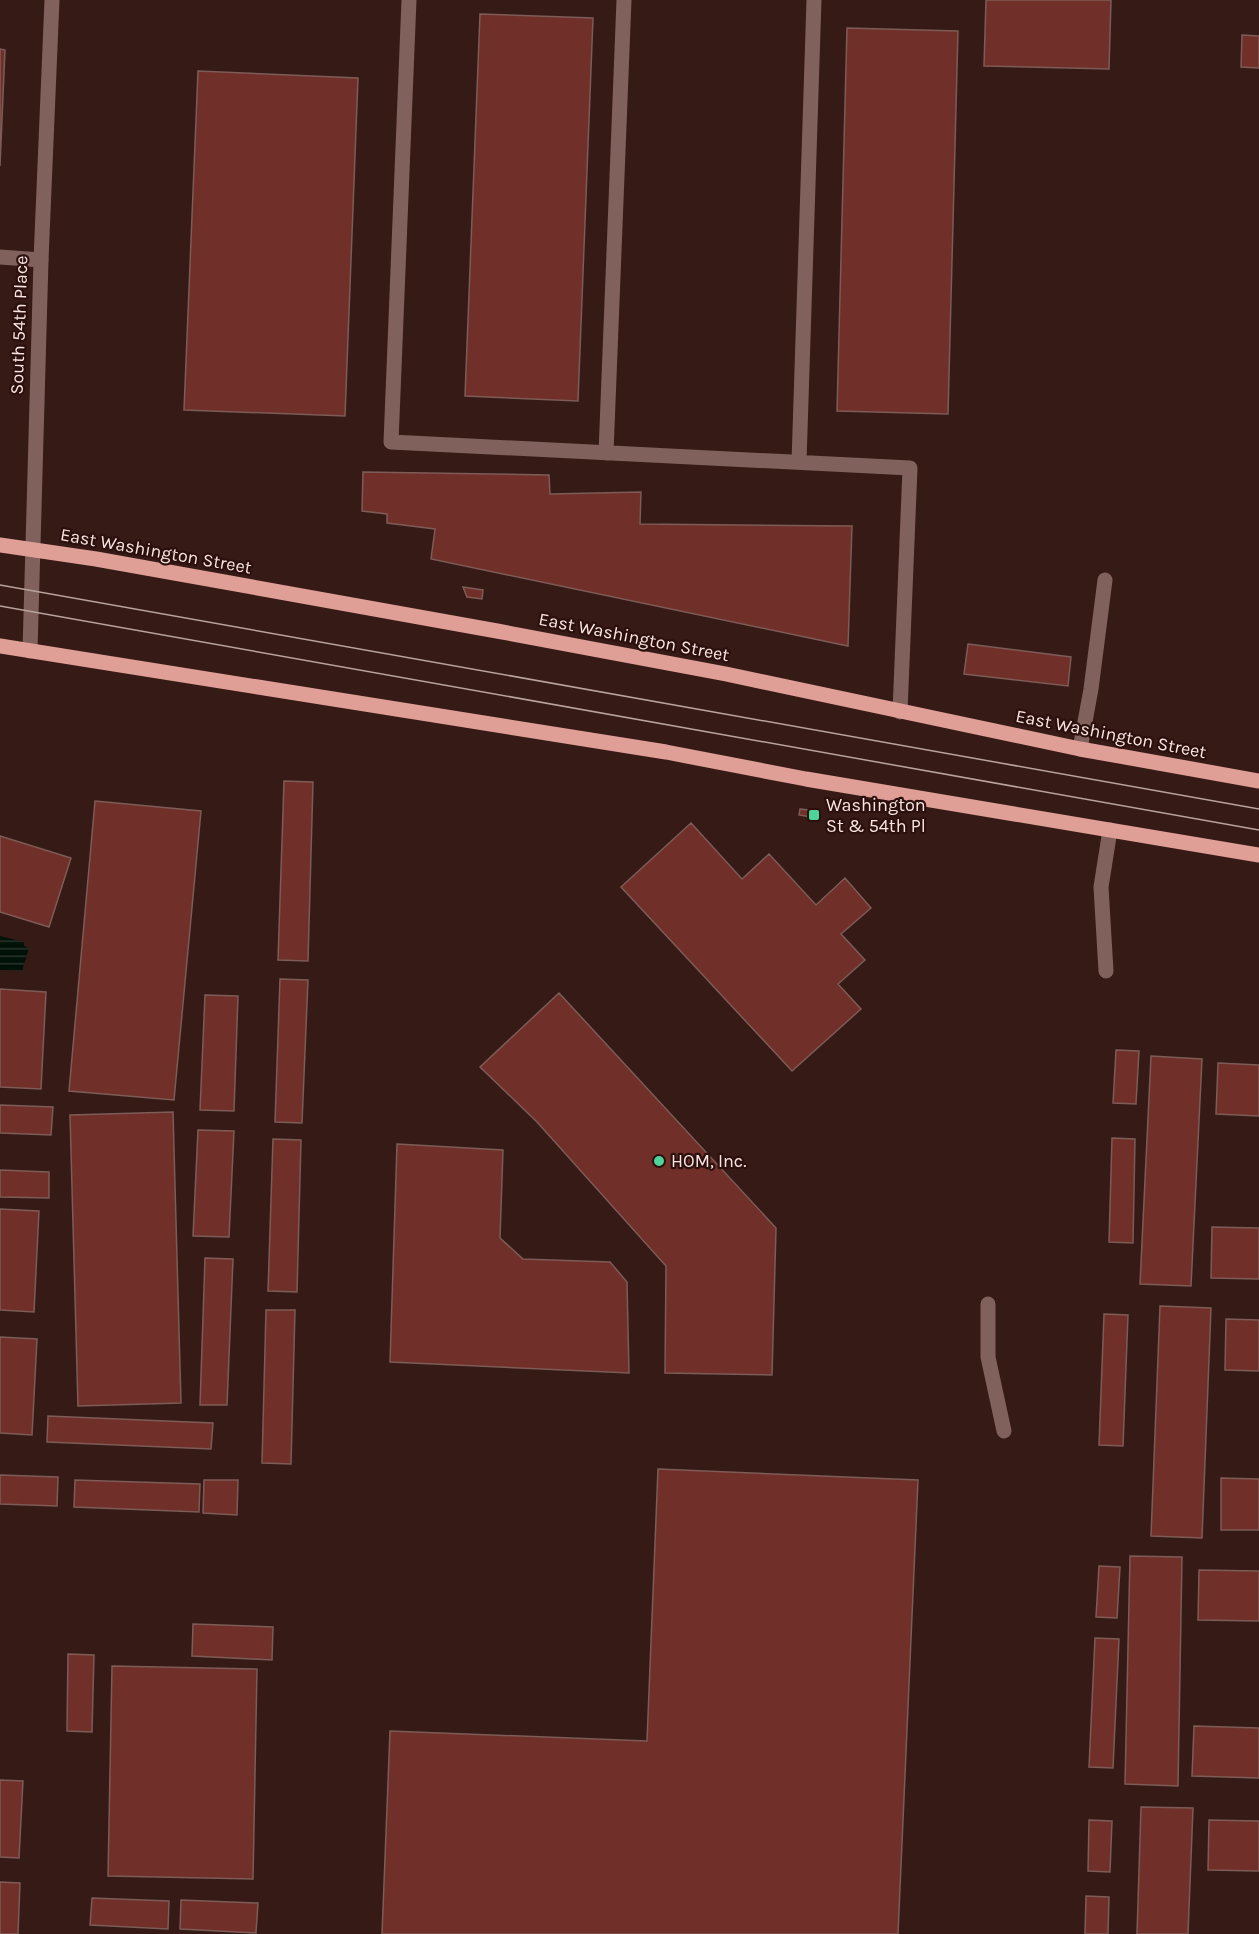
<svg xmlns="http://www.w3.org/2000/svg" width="1259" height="1934" font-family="Karla,sans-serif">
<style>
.water{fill:url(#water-rules)}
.building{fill:#703029;stroke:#7d5b56;stroke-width:1.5}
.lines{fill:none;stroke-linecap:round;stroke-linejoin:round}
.service{stroke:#81615c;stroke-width:15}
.minor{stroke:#81615c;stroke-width:15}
.primary{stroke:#e09f96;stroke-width:15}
.tram{stroke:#b9a39f;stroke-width:1.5}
.poi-dot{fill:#4cd49b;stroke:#2c100d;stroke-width:2}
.labels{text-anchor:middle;stroke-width:4.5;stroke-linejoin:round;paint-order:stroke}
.street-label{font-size:18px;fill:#f9e5e1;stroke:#2c100d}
.poi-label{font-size:18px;fill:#f9e5e1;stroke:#2c100d;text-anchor:start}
</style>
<defs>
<pattern id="water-rules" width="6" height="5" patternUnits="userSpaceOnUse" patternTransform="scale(1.5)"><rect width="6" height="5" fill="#001107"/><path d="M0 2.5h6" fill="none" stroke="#26342b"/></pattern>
</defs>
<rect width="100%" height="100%" fill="#361a16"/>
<path class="water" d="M0,936L24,942V946L29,948L22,971L0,970Z"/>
<path class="building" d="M986,0H1111L1109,69L984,66Z
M480,14L593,18L578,401L465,396Z
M847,28L958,31L948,414L837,411Z
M1242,35L1259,36V68L1241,67Z
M0,49L5,50L0,166Z
M198,71L358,78L345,416L184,410Z
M363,472L549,475L550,494L641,492L640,524L852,526L848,646L431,559L435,529L387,523V514L362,511Z
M463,587L483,590L482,599L467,597Z
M968,644L1071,657L1068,686L964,674Z
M284,781L313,782L308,961L278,960Z
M95,801L201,811L174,1100L69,1091Z
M800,809L817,811V818L799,815Z
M691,823L742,879L769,854L816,905L845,878L871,908L841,934L865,960L838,984L861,1009L792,1071L621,887Z
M0,836L71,858L49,927L0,912Z
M280,979L308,980L302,1123L275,1122Z
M0,989L46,992L41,1089L0,1087Z
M559,993L776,1228L772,1375L665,1373L666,1266L537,1122L480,1067Z
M205,995L238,996L234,1111L200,1110Z
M1116,1050L1139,1051L1136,1104L1113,1103Z
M1151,1056L1202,1059L1191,1286L1140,1284Z
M1218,1063L1259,1065V1116L1216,1114Z
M0,1105L53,1107L51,1135L0,1133Z
M173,1112L181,1403L78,1406L70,1115Z
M198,1130L234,1131L229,1237L193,1236Z
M1112,1138L1135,1139L1133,1243L1109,1242Z
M273,1139L301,1140L297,1292L268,1291Z
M397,1144L503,1150L500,1238L523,1259L610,1262L627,1282L629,1373L390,1362Z
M0,1170L49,1172V1198L0,1197Z
M0,1209L39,1211L34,1312L0,1310Z
M1212,1227L1259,1228V1279L1211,1278Z
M205,1258L233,1259L227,1405H200Z
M1160,1306L1211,1308L1202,1538L1151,1536Z
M266,1310H295L291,1464L262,1463Z
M1104,1314L1128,1315L1123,1446L1099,1445Z
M1226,1319L1259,1320V1371L1225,1370Z
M0,1337L37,1339L32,1435L0,1433Z
M48,1416L213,1423L211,1449L47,1442Z
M658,1469L918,1480L898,1934H382L390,1731L647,1741Z
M0,1475L58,1477L57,1506L0,1504Z
M1221,1478L1259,1479V1530H1221Z
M75,1480L200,1484L199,1512L74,1507Z
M204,1480H238L237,1515L203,1513Z
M1130,1556L1182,1557L1178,1786L1125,1784Z
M1099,1566L1120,1567L1117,1618L1096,1617Z
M1199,1570L1259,1571V1621L1198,1620Z
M193,1624L273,1627L272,1660L192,1656Z
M1095,1638L1119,1639L1113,1768L1089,1767Z
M68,1654L94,1655L92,1732L67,1731Z
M112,1666L257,1669L253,1879L108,1876Z
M1194,1726L1259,1728V1778L1192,1776Z
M0,1780L23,1781L19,1858L0,1857Z
M1141,1807L1193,1808L1188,1934H1137Z
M1089,1820L1112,1821L1110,1872L1088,1871Z
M1209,1820L1259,1821V1871L1208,1870Z
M0,1882L20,1883L18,1934H0Z
M1086,1896L1109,1897L1108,1934H1085Z
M92,1898L169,1901L168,1929L90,1925Z
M181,1900L258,1903L256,1933L180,1929Z"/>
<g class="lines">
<path class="service" d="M409,0L391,442L910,468L900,712
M0,257L41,260
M606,453L624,0
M799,462L814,0
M1080,749L1091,689L1105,580
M1106,971L1101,887L1110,830
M988,1304V1357L1004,1431"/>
<path class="minor" d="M30,651L41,260L52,0"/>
<path class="primary" d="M0,545L96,559L497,631L726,674L1080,749L1259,781
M0,646L666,752L806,779L1259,855"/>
<path class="tram" d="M0,585L1259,809
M0,606L1259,830"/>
</g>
<g class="poi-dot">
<rect x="808" y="809" width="12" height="12" rx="3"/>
<circle cx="659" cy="1161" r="6"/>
</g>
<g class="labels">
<g class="street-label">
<text transform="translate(19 325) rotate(-88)" y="6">South 54th Place</text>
<text transform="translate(156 551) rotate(10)" y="6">East Washington Street</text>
<text transform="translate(634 637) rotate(11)" y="6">East Washington Street</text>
<text transform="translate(1111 734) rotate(11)" y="6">East Washington Street</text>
</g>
<g class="poi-label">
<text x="826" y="811">Washington<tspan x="826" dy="21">St &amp; 54th Pl</tspan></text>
<text x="671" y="1167">HOM, Inc.</text>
</g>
</g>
</svg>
